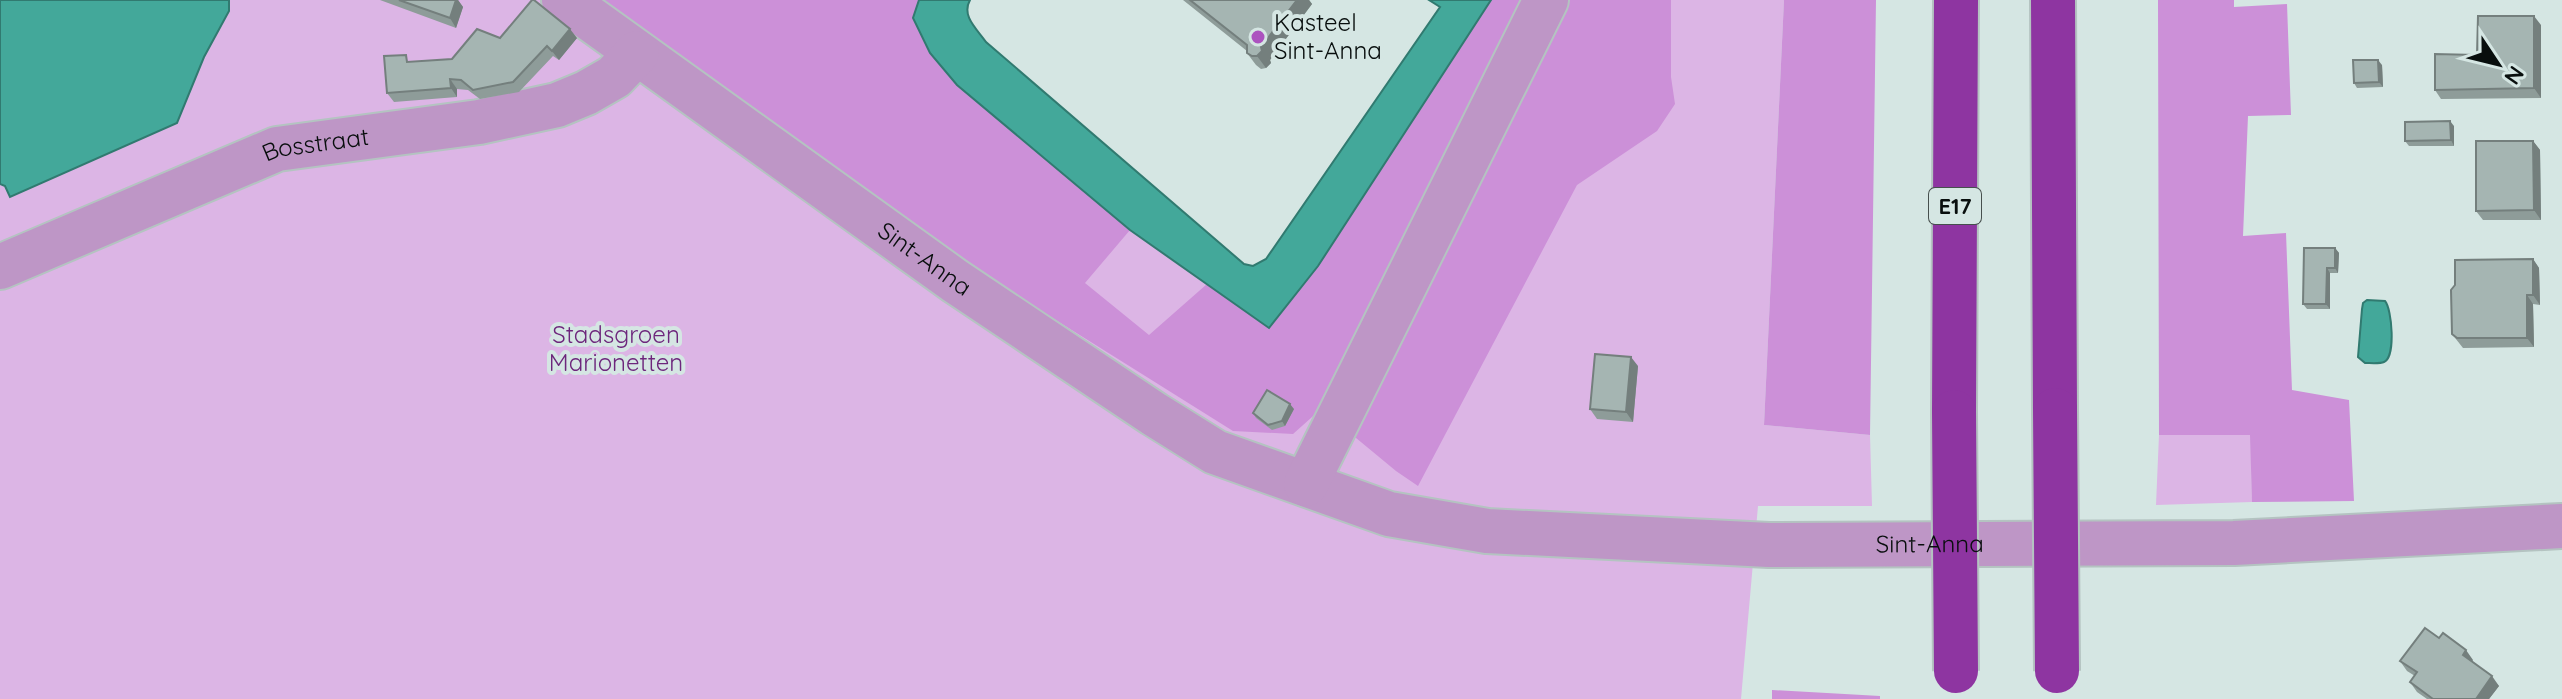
<svg xmlns="http://www.w3.org/2000/svg" width="2562" height="699" font-family="Quicksand,sans-serif">
<style>
.green{fill:#dcb5e5}
.forest{fill:#cc90d8}
.water{fill:#43a89a;stroke:#317a70;stroke-width:2}
.lines{fill:none;stroke-linecap:round;stroke-linejoin:round}
.street-casing{stroke:#b4c3c1;stroke-width:48}
.highway-casing{stroke:#b4c3c1;stroke-width:48}
.street{stroke:#be96c6;stroke-width:44}
.highway{stroke:#8e35a1;stroke-width:44}
.highway-bridge-casing{stroke:#b4c3c1;stroke-width:48;stroke-linecap:butt}
.highway-bridge{stroke:#8e35a1;stroke-width:44}
.wall{fill:#8e9c99}
.shaded-wall{fill:#747f7d}
.building{fill:#a5b5b2;stroke:#747f7d;stroke-width:2}
.poi-dot{fill:#ac53bf;stroke:#d5e6e3;stroke-width:3}
.labels{text-anchor:middle;stroke-width:8;stroke-linejoin:round;paint-order:stroke}
.shield{fill:#d5e6e3;stroke:#464f4d;stroke-width:2}
.shield-label{font-size:22px;font-weight:bold;fill:#080e0d}
.poi-label{font-size:24px;fill:#080e0d;stroke:#d5e6e3;text-anchor:start}
.street-label{font-size:24px;fill:#080e0d;stroke:#d5e6e3}
.park-label{font-size:24px;fill:#6d267c;stroke:#d5e6e3}
</style>
<rect width="100%" height="100%" fill="#d5e6e3"/>
<path class="green" d="M0,0H919L913,17L1269,328L1491,0H1784L1764,425L1870,435L1872,506H1758L1741,699H0Z
M2159,435H2251L2252,502L2156,505Z"/>
<path class="forest" d="M598,0H919L913,17C935,73 982,106 1027,143C1061,172 1096,201 1130,230L1085,283L1149,335L1207,284L1270,327L1318,266L1491,0H1671V77L1675,104L1657,131L1577,185L1418,486L1396,471L1321,409L1293,434L1233,431L1027,302L716,88Z
M1784,0H1876L1870,435L1764,425Z
M2158,0H2234V7L2287,4L2291,115L2248,116L2243,236L2286,233L2292,390L2349,400L2354,501L2252,502L2250,435H2159Z
M1772,690L1880,696V699H1772Z"/>
<path class="water" d="M0,0H229V11L204,57L177,123L10,197L5,186L0,184Z
M919,0H970C961,16 977,29 986,42L1244,264L1253,266L1266,259L1440,7L1429,0H1491L1318,266L1269,328L1130,230L957,85L930,53L913,18Z
M2367,300L2385,301C2392,309 2396,357 2384,362C2380,364 2370,363 2365,363L2358,357L2362,309L2363,303Z"/>
<g class="lines">
<defs>
<g id="street">
<path id="s1" d="M564,0L955,281L1154,414L1215,452L1389,514L1487,531L1769,545L2234,543L2562,526"/>
<path id="s2" d="M0,267L277,149L479,122L557,105L586,93L614,77L637,53"/>
<path d="M1306,484L1546,0"/>
</g>
<path id="highway" d="M2053,0L2055,410
M1954,412L1956,0"/>
</defs>
<use href="#street" class="street-casing"/>
<use href="#highway" class="highway-casing"/>
<use href="#street" class="street"/>
<use href="#highway" class="highway"/>
<defs>
<path id="highway-bridge" d="M2055,410L2057,671
M1954,412L1956,671"/>
</defs>
<use href="#highway-bridge" class="highway-bridge-casing"/>
<use href="#highway-bridge" class="highway-bridge"/>
</g>
<path class="wall" d="M380,0H458L463,7L456,28Z
M1183,0H1309L1312,4L1270,60L1271,63L1266,68L1261,69L1256,65L1247,53V51Z
M2541,25V98L2441,99L2435,90L2477,55Z
M500,38H577L559,60L553,56L519,92L480,99L468,90L457,89V97L394,102L387,93L452,59Z
M2382,65L2383,87L2357,88L2354,83Z
M2454,126V146H2409L2405,141Z
M2533,141L2540,150L2541,220H2483L2476,211Z
M2335,248L2339,253L2338,273H2330V309H2307L2303,304Z
M2533,259L2539,268L2540,305L2533,304L2534,347L2463,348L2452,334Z
M1638,366L1633,422L1597,419L1590,409Z
M1294,409L1285,426L1272,430L1256,418L1253,413Z
M2473,660L2472,661L2499,686L2489,699H2427L2417,692L2410,682L2415,676L2407,671L2400,661Z"/>
<path class="shaded-wall" d="M456,0H458L463,7L456,28L450,18Z
M1297,0H1309L1312,4L1270,60L1271,63L1266,68L1257,56L1261,47Z
M2534,16L2541,25V98L2534,88Z
M570,29L577,38L559,60L552,51Z
M2378,60L2382,65L2383,87L2379,82Z
M450,79L457,89V97L451,88Z
M2450,121L2454,126V146L2451,140Z
M2533,141L2540,150L2541,220L2534,210Z
M2335,248L2339,253L2338,273L2335,268Z
M2533,259L2539,268L2540,305L2533,295Z
M2327,268L2330,273V309L2326,304Z
M2527,295L2533,304L2534,347L2527,338Z
M1631,357L1638,366L1633,422L1626,412Z
M1290,404L1294,409L1285,426L1282,421Z
M2466,650L2473,660L2470,664L2463,655Z
M2492,676L2499,686L2489,699H2476Z"/>
<path class="building" d="M399,0H456L450,18Z
M532,0H534L570,29L552,51L547,46L513,82L473,90L461,80L450,79L451,88L387,93L384,56L406,55L407,62L452,59L477,29L500,38Z
M1190,0H1297L1261,47L1262,51L1257,56H1252L1247,53V45Z
M2478,16H2534V88L2435,90V54L2477,55Z
M2353,60H2378L2379,82L2354,83Z
M2450,121L2451,140L2405,141V122Z
M2476,141H2533L2534,210L2476,211Z
M2304,248H2335V268H2327L2326,304H2303Z
M2533,259V295H2527V338H2457L2452,334L2451,290L2455,285V260Z
M1595,354L1631,357L1626,412L1590,409Z
M1267,390L1290,404L1282,421L1268,425L1253,413Z
M2425,628L2439,638L2443,633L2466,650L2463,655L2492,676L2476,699H2433L2410,682L2417,672L2400,661Z"/>
<circle class="poi-dot" cx="1258" cy="37" r="8"/>
<g class="labels">
<rect class="shield" x="1929" y="188" width="52" height="36" rx="6"/>
<g class="shield-label">
<text x="1955" y="214">E17</text>
</g>
<g class="poi-label">
<text x="1274" y="31">Kasteel<tspan x="1274" dy="28">Sint-Anna</tspan></text>
</g>
<g class="street-label">
<text dy="8" stroke="none"><textPath href="#s2" startOffset="340">Bosstraat</textPath></text>
<text dy="8" stroke="none"><textPath href="#s1" startOffset="444">Sint-Anna</textPath></text>
<text dy="8" stroke="none"><textPath href="#s1" startOffset="1520">Sint-Anna</textPath></text>
</g>
<g class="park-label">
<text x="616" y="343">Stadsgroen<tspan x="616" dy="28">Marionetten</tspan></text>
</g>
</g>
<g transform="translate(2498 64) rotate(125)" stroke="#d5e6e3" stroke-width="6" paint-order="stroke">
<path d="M0-6L14 30L0 20L-14 30Z" fill="#080e0d"/>
<text y="-12" font-size="22" font-weight="bold" text-anchor="middle" fill="#080e0d">N</text>
</g>
</svg>
